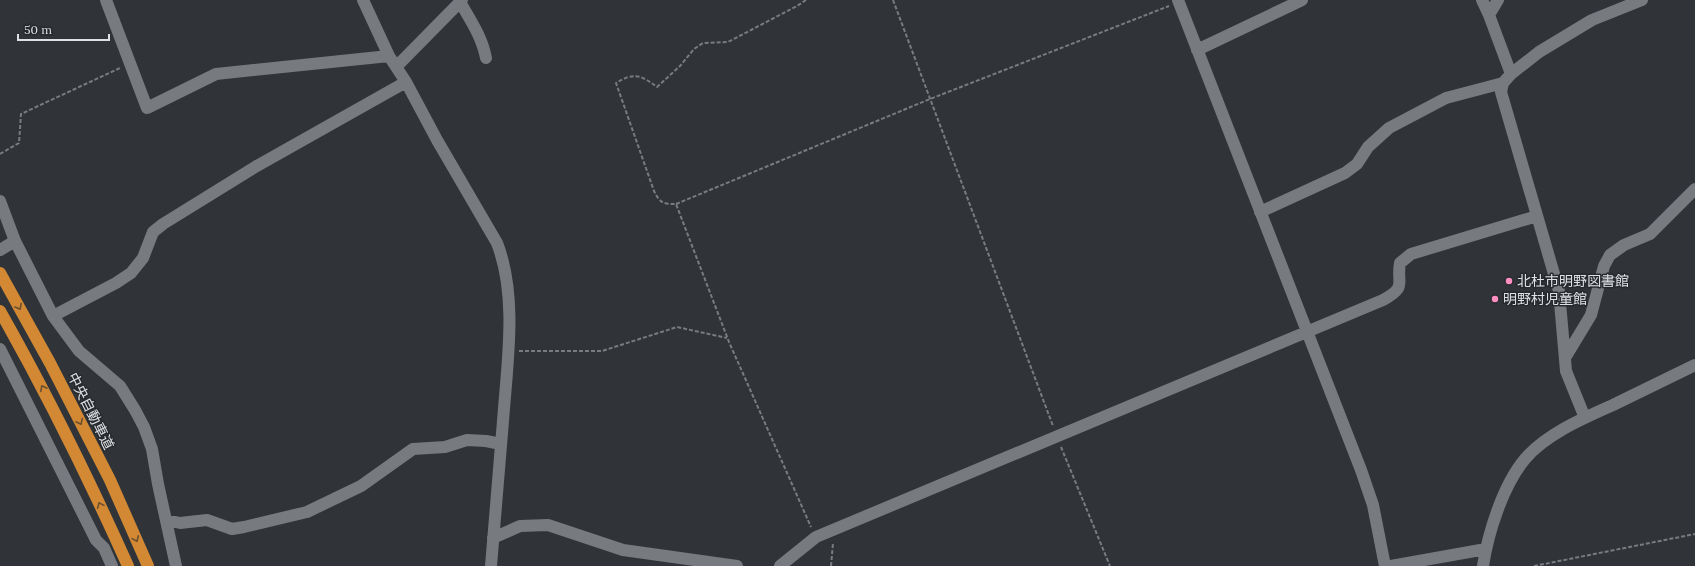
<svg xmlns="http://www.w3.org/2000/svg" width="1695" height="566" font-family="Lora,'Noto Sans JP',serif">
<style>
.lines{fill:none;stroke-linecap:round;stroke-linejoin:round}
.path{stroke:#787b7f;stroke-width:2;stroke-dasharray:4 2;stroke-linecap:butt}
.street{stroke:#777b80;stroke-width:12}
.highway{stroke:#d38934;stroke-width:12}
.oneway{stroke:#6b5030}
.poi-dot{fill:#fd8ebf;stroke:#262a2e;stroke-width:1.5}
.labels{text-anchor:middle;stroke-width:3;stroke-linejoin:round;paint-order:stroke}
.poi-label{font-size:14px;fill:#dee1e3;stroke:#262a2e;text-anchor:start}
.street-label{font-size:14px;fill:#dee1e3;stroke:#262a2e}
</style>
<rect width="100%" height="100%" fill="#303438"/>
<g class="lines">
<path class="path" d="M806,0L797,6L728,42L703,43L694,49L680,66L657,87C641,75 634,72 616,83L654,191C660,203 663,204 676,204L729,342L811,527
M893,0L1053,426
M0,154L19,143L21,114L120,68
M676,204L930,99L1169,6
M519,351H602L677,327L727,338
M1061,447L1110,566
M831,566L833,543
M1534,566L1695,534"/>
<path class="street" d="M106,0L147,108L216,74L389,56
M363,0L389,56L406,82L437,140L497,243C518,297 507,364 503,421C499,469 495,518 491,566
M1178,0L1361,470L1373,505L1385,566
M1482,0L1489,15
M1498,0L1489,15L1511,74
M460,2C471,21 482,37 486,58
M1197,50L1302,0
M396,67L462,0
M0,201L15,241L53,316L79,351L120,386L135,410L144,427L152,449L158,484L176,566
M1260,212L1345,173L1357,164L1368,147L1389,128L1446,98L1503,83
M0,250L15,241
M53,316L116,283L131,273L143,258L153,232L163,224L255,167L406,82
M0,349L96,540L104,548L112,566
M1565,358L1591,315L1604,266L1610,255L1624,245L1650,234L1695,189
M1585,418L1566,371L1559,291L1501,92L1503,83L1511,74L1539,52L1592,20L1642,0
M166,520L180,523L207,520L232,529L244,527L307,512L361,486L413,449L445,447L467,440L486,441L501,444
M493,538L520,526L548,525L623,550L737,566
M780,566L816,537L1383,300C1408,286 1396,284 1400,263L1411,254L1537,216
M1391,566L1486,549
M1483,566C1488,533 1503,485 1525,459C1546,434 1584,418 1613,405C1640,392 1668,378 1695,365"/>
<path class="highway" d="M0,273L50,363L110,480L148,566
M0,311C47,394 89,479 128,566"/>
</g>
<defs><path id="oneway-chevron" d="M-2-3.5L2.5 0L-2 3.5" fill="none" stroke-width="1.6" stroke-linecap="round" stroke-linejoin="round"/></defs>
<g class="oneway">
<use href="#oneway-chevron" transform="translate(19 307) rotate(61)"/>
<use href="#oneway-chevron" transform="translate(43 388) rotate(-117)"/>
<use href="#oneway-chevron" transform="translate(80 422) rotate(63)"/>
<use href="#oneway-chevron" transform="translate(100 505) rotate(-114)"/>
<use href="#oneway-chevron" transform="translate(136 539) rotate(66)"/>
</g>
<g class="poi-dot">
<circle cx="1509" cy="281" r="4"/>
<circle cx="1495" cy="299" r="4"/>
</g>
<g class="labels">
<g class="poi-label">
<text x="1517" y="286">北杜市明野図書館</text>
<text x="1503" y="304">明野村児童館</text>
</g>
<g class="street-label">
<text transform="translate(91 411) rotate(63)" y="5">中央自動車道</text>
</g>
</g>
<path d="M18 34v6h91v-6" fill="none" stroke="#dee1e3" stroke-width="2"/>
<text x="24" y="34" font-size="12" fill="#dee1e3" stroke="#262a2e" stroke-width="3" paint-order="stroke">50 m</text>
</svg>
